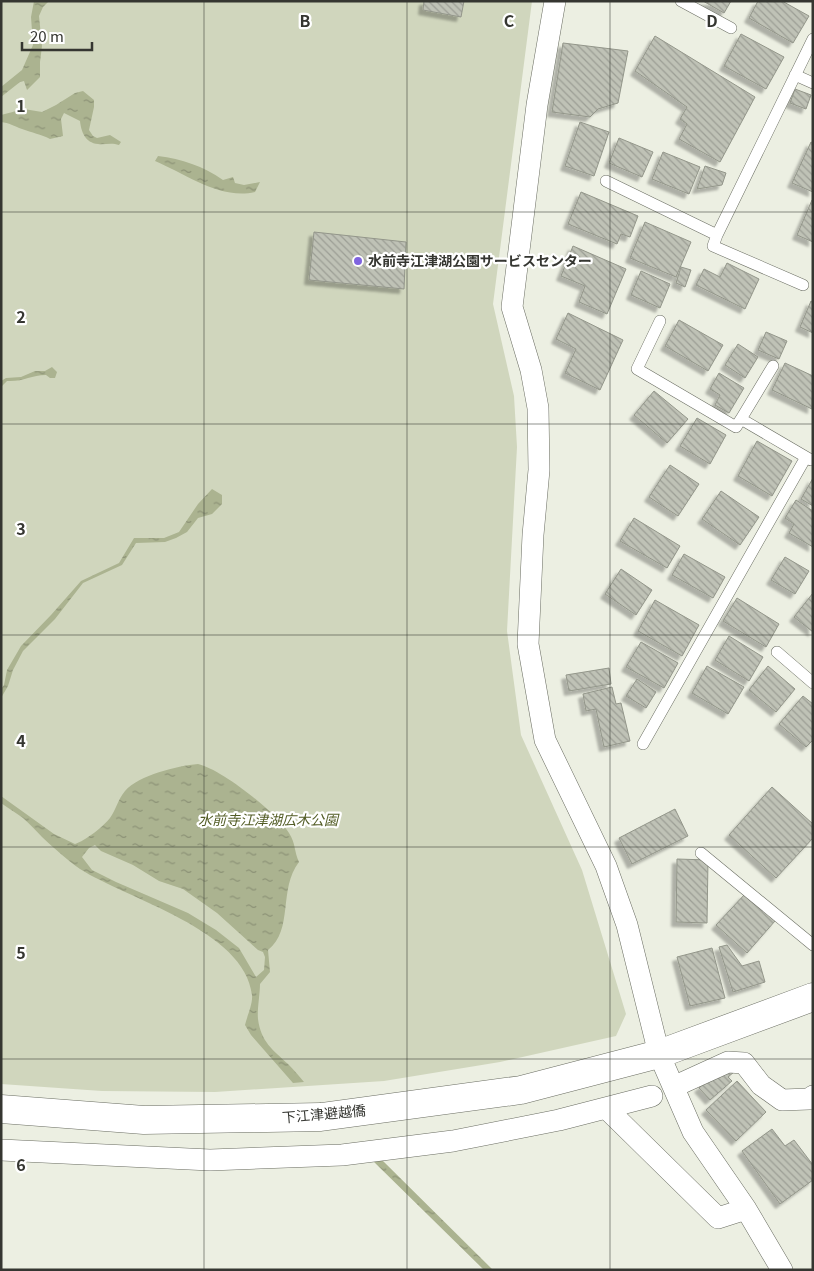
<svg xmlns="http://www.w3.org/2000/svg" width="814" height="1271" font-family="Georgia,'Noto Sans JP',serif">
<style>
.green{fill:#d0d6bd}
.water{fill:url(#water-ripples);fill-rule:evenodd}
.building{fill:url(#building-back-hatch);stroke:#93968a;filter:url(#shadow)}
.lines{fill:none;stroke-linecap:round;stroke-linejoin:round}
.service-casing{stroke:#6a6d62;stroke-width:12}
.minor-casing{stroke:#6a6d62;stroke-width:22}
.tertiary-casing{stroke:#6a6d62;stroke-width:29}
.service{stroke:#fff;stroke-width:11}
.minor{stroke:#fff;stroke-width:21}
.tertiary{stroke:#fff;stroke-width:28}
.grid{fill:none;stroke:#353631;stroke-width:1;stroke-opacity:0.55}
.poi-dot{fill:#7f64df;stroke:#fff;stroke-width:2}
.labels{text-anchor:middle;stroke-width:4.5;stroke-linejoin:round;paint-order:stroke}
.poi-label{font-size:14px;font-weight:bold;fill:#353631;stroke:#fff;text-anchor:start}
.park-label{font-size:14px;font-style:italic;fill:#535d26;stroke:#fff}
.street-label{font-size:14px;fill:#353631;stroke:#fff}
.grid-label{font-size:16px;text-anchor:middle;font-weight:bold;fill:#353631;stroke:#fff;stroke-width:4.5;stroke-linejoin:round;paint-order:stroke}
</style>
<defs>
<pattern id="water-ripples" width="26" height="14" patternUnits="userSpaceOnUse" patternTransform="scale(1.25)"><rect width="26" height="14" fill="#abb390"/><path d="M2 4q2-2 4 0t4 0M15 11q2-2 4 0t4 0" fill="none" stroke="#8c9276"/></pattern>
<pattern id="building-back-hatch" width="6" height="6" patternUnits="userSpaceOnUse" patternTransform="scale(1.25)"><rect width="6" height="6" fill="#bfc2b6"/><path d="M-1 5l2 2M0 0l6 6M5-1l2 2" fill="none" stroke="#9c9e95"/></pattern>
<filter id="shadow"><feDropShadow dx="-4.5" dy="4.5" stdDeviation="1" flood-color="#0004"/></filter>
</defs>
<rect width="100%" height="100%" fill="#ecefe2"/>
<path class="green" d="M1,1H532L493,304L514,396L517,447L507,631L521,735L582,870L626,1014L616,1036L500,1062L384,1081L215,1092L102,1091L1,1084Z"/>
<path class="water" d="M34,1H49L43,7L39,16L42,46L40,62V77L27,90L24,81L20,82L1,97V87L22,70L33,45L31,17Z
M83,91L94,100V107L89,130L93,136L97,138L110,135L121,142L119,145C111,142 105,145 98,144C85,143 81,131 80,121L64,113L61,119L63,136L50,139C41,134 32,133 22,129C14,126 9,123 1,122V115L24,109L42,112L56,105L75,93Z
M158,156C182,159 203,166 223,180L233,177L235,183L244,185L260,182L255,192C220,200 186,174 155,161Z
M52,367L57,372L55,378H50L46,375C31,375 23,382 7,381L1,387V381L6,378L21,377L35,371H45Z
M212,489L222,495V504L212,514L198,518L187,532L176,538L165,542L136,543L122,565L83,583L55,619L23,651L13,670L8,686L1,698V689L4,685L7,670L21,646L51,615L81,581L119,563L134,538H164L179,532L198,504Z
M198,764C221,769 276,812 289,833C296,844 294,852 299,862C278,889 294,930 268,950L270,972L260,984C260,994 257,1010 258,1019C261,1042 273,1050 288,1064C294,1070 299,1076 304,1082L293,1083L251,1035L245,1025C247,1016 253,1004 252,995C245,930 127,899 80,869C67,860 54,848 42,837C36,831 30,824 23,818C16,813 8,808 1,803V796L54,834L75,844C85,841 104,826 110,818C116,810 118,799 125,791C139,775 177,766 198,764ZM95,845L101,851L133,865L159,881L183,889L217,913L258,950L263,952L265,957L264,970L256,977L239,948L216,930L188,913L116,882L92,870L82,857L89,848Z
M373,1161H383L493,1270H484Z"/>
<path class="building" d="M424,1H464L461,17L423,10Z
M703,1H731L724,13Z
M758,1H782L809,16L793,43L749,18Z
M741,34L784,57L766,89L724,66Z
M655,36L755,97L720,162L679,139L687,124L680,119L687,107L635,71Z
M563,43L628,51L618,103L598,109L590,117L552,112Z
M795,89L811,95L806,109L790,103Z
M580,122L609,132L594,176L565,166Z
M619,138L653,152L642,177L609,163Z
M811,142L813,143V192L792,183Z
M663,152L700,167L689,194L652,179Z
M705,166L726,173L722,185L697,189Z
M581,192L638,216L630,237L621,234L617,244L568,224Z
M812,200H813V242L797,235Z
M645,222L691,242L676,277L630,258Z
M314,232L406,242L404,289L309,280Z
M573,246L626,269L607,314L579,302L585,286L561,276Z
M727,263L759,279L745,309L696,285L704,269L720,277Z
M681,267L691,270L685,287L676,283Z
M641,271L670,284L660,308L631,295Z
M811,301L813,302V333L800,327Z
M568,313L623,340L600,390L565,373L576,349L556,339Z
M679,320L723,345L708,371L665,346Z
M766,332L787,341L779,359L758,350Z
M738,344L758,357L745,378L725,365Z
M785,363L813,376L812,409L772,390Z
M719,373L744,388L729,413L715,405L720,395L710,389Z
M654,391L688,419L667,443L634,415Z
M697,418L726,435L710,464L680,446Z
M757,441L792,461L772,496L738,476Z
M670,465L699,484L678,516L649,497Z
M813,478V506L801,499Z
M721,491L759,517L740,545L702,519Z
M796,500L813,511V547L789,533L794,524L785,518Z
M634,518L680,546L667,568L620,541Z
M684,554L725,577L713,598L672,575Z
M785,557L809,571L795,594L771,580Z
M621,569L652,590L636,615L605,594Z
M813,593V632L794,617Z
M737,598L779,624L766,647L723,621Z
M655,600L699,625L682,656L638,631Z
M729,636L763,657L749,681L715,660Z
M641,642L678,663L664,688L626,667Z
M707,666L744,687L728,714L692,693Z
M768,666L795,689L776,712L749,690Z
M609,668L611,684L569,691L566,675Z
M637,679L656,692L646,708L626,696Z
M612,687L616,704L621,703L630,741L604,747L596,709L586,711L583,694Z
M803,696L813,704V740L806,747L779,724Z
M772,787L813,824V838L776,878L729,835Z
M675,809L688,836L632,864L619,838Z
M677,859L708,860L707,923L676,922Z
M745,894L775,921L747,953L716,925Z
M727,945L742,966L759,961L765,982L733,992L719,947Z
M712,948L725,998L690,1006L677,957Z
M721,1069L734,1072L728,1077L732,1081L710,1100L699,1088Z
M737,1081L766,1112L736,1141L706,1110Z
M772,1129L785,1146L794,1140L813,1165V1180L780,1204L742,1151Z"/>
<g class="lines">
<defs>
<path id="service" d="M681,1L731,28
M795,75L813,83
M606,181L717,235L813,39
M717,235L713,246L803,285
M660,321L637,369L736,427L741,419L811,460
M741,419L773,366
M777,652L813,683
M643,744L806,457
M701,853L813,945"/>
<path id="minor" d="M555,1L537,105L512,307L531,370L538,408L539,470L533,535L528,644L545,740L606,866L627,925L659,1054L693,1132L746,1209L782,1270
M682,1083L728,1062L744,1063L761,1085L782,1100L809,1099L813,1096
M607,1109L718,1218L746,1209
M1,1150L210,1160L342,1155L453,1141L559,1120L652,1096"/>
<path id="tertiary" d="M1,1109L144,1120L321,1117L521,1090L659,1054L813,997"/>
</defs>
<use href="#service" class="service-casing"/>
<use href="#minor" class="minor-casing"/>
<use href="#tertiary" class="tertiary-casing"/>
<use href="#service" class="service"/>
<use href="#minor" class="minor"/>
<use href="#tertiary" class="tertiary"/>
</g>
<path class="grid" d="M204,1V1270M407,1V1270M610,1V1270M1,212H813M1,424H813M1,635H813M1,847H813M1,1059H813"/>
<circle class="poi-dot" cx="358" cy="261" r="5"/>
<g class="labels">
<g class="poi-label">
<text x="368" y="266">水前寺江津湖公園サービスセンター</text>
</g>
<g class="park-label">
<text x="268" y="825">水前寺江津湖広木公園</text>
</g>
<g class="street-label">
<text transform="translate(324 1114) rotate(-5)" y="5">下江津避越僑</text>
</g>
</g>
<g class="grid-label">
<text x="305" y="27">B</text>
<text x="509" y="27">C</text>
<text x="712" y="27">D</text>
<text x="21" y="112">1</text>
<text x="21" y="323">2</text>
<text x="21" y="535">3</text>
<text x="21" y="747">4</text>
<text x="21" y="959">5</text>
<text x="21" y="1171">6</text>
</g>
<rect width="814" height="1271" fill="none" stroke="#353631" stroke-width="5"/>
<path d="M22 42v8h70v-8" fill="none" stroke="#353631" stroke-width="2.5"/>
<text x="30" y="42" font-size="15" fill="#353631" stroke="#ffffff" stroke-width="4" paint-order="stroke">20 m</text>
</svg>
